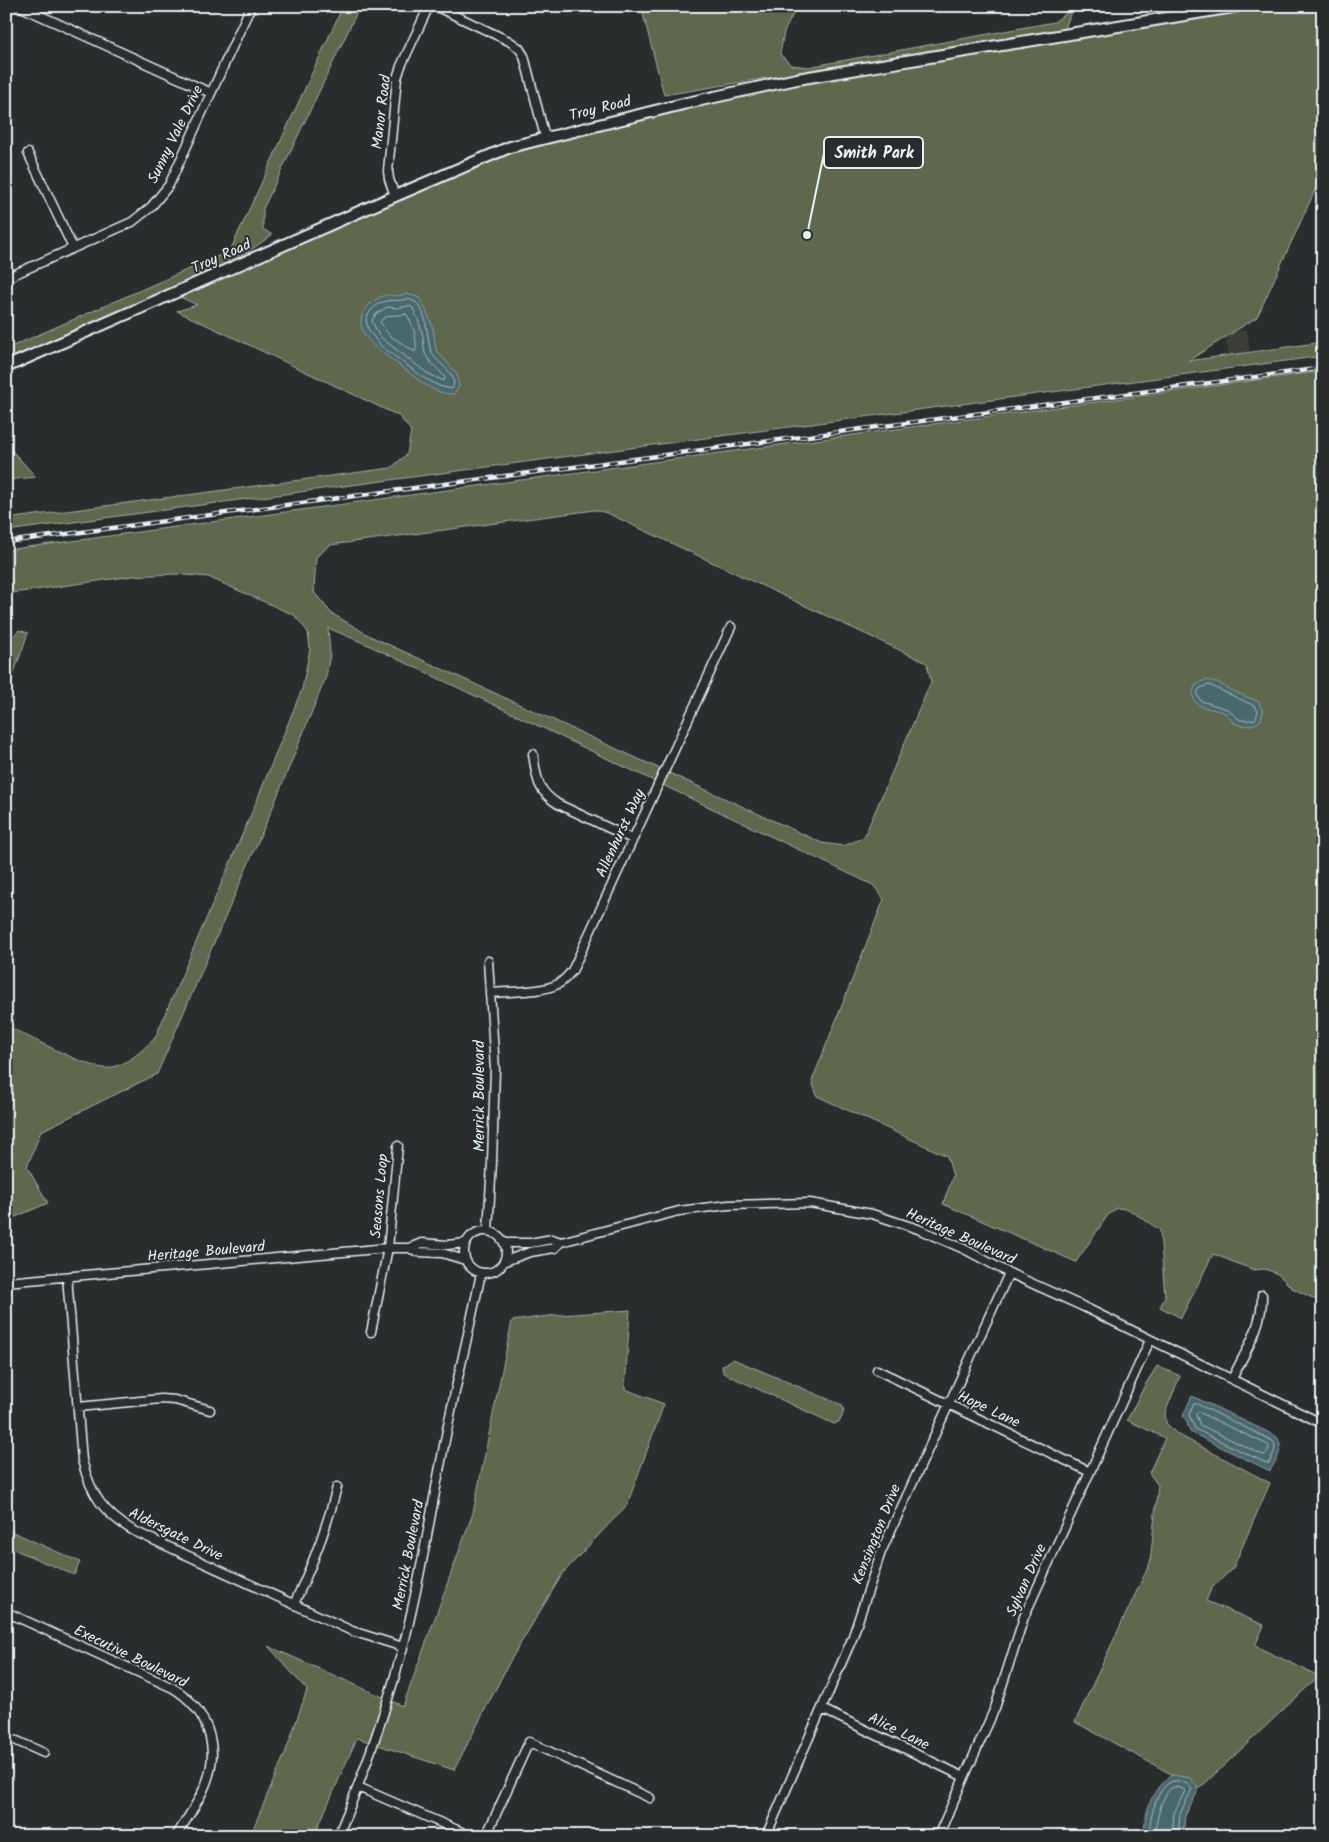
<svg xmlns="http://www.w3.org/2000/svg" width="1329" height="1842" font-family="Kalam,sans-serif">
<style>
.built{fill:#3e3c39}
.green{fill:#5f684e;stroke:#a4aca3;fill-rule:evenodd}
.water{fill:#4a676c;stroke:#899ea4}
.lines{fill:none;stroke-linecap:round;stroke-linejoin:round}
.shore{stroke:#a9bac0;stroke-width:1}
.street-casing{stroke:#e8f1f8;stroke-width:11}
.secondary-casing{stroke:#e8f1f8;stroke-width:14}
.street{stroke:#2a2d2e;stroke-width:8}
.secondary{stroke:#2a2d2e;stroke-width:10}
.rail-casing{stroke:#e8f1f8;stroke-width:4.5}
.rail{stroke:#2a2d2e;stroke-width:2.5;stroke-dasharray:8;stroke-linecap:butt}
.labels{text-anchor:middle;stroke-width:4;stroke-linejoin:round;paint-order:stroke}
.street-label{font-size:15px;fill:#e8f1f8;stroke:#2a2d2e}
.leader{fill:none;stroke:#e8f1f8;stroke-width:2}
.callout-dot{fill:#e8f1f8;stroke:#2a2d2e;stroke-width:2}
.callout{fill:#2a2d2e;stroke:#e8f1f8;stroke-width:2}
.callout-label{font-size:16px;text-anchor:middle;font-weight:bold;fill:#e8f1f8}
</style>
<rect width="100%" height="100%" fill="#2a2d2e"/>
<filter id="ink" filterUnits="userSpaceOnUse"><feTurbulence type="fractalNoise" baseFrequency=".02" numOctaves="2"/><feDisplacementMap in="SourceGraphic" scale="10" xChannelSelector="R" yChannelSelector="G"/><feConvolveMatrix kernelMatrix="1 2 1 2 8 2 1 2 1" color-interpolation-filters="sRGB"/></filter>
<g filter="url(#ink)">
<path class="built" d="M1247,330L1250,354L1229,357L1225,333Z"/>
<path class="green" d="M343,6H360L263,209V229L272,235L235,261L6,361V349L230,251Z
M641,6H797L784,32L780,54L791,65L808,67L1054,22L1072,9L1065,29L664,95Z
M1272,6L1323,7V173L1257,317L1188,361L1323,342V356L6,531V519L391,468L407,454L411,431L399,416L177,311L197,305L180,297L520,147L747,93Z
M1323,371V430L1320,437L1323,438V1303L1292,1288L1278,1274L1265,1269L1254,1270L1213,1254L1181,1318L1160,1307L1165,1297L1160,1230L1128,1209L1117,1208L1108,1215L1076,1262L943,1204L953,1176L947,1156L817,1096L812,1081L884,899L873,885L366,644L328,628L330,654L326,677L270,814L157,1074L41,1131L27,1167L48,1203L6,1221V1026C25,1034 94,1072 110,1068C130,1063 140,1052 155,1038L255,805L302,689L310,649L308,632L294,615L208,577L175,574L133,576L6,594V550ZM595,510L607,513L927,663L931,682L864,837L844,846L822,843L370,636L331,613L314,592L316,557L330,545Z
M6,444L36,477L6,480Z
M19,630L28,633L9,687L6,690V644Z
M630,1310L625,1389L664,1404L627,1505L563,1573L510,1661L454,1770L357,1738L314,1836H250L286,1751L307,1690L268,1646L403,1706L473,1513L512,1321L548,1316Z
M733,1359L842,1405L844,1411L840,1421L834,1424L723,1373L722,1366Z
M1157,1366L1180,1376L1165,1413L1166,1423L1177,1434L1270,1483L1233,1568L1211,1589L1206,1601L1264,1625L1255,1646L1319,1676L1199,1789L1189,1778L1173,1775L1075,1722L1150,1563L1158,1485L1149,1473L1165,1438L1127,1420L1144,1387Z
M6,1529L80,1562L74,1575L6,1546Z"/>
<path class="water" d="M406,294L418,297L426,310L433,328L436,350L457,374L459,387L454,394C434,395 418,379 403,368C388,356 348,335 365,310C368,304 380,296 387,295C395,295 398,297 406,294Z
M1205,680L1217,682L1230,690L1259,702L1263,712L1260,721C1254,726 1241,727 1234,723C1230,720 1228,714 1223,712C1209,707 1186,709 1195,686Z
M1192,1396L1276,1436C1286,1447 1276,1460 1270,1471L1190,1432L1186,1420L1183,1416Z
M1173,1775L1190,1778L1199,1789L1185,1816L1183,1836H1144C1144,1814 1152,1785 1173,1775Z"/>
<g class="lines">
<path class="shore" d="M407,299C430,301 425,339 432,353C438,365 460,374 452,389L439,386L424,378L381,346L369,331L366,320C368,311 378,302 387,301C394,299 398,302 407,299Z
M408,306L412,307C416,314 419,322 421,329C424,337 423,346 425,353C429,364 440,369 445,378L444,381L427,373L385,341L379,336L372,321L375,315L387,307L398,308Z
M406,314C412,319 419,345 415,352L389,335L380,322C387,312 396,317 406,314Z
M1209,685L1255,706L1258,711L1256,718L1254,720H1240L1227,709L1201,701L1197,695L1199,689Z
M1194,1404H1197L1273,1441C1278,1448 1272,1455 1269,1463H1266L1195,1429L1189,1415Z
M1198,1412L1268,1445L1269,1448L1266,1454L1263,1455L1200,1425L1196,1415Z
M1149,1836C1149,1820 1158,1777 1179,1781C1186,1783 1188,1784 1192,1789L1180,1814L1178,1836
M1155,1836C1155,1826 1162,1788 1175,1787C1178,1787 1180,1788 1183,1789L1185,1791L1174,1813L1172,1836"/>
<defs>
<path id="street" d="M19,6L211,93
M435,6L509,41L519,48L524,56L545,137
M28,153L73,248
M395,196L389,179L388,171L397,78L401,66L429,6
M6,278L132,222L151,207L169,185L251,6
M533,754C537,778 536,790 558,804L632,839
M491,993C510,991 541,993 558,984C564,981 567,976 572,971L731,627
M464 1252a21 21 0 1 1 42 0a21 21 0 1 1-42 0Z
M488,1231L492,1162L495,1069L488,961
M561,1242L679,1211L728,1205L810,1203L872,1214L918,1229L964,1249L1009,1273L1082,1306L1323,1424
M505,1243H530L552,1239L561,1242L555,1248L530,1252L505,1261
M409,1248L418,1252L442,1253L465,1260
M67,1277L82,1460C91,1495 103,1513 134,1531L352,1631L403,1647
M6,1282L388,1248H409L422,1243L447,1245L466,1243
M371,1332L388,1248L398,1146
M877,1370L1090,1472
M1232,1379C1245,1352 1263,1326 1262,1295
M78,1407L161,1399L175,1400L210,1410
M294,1604C312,1566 327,1528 337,1487
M6,1612L173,1688C206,1708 220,1745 207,1781C200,1801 187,1818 176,1836
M822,1709L964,1777
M6,1738L17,1741L44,1753
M358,1787L471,1836
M338,1836C364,1774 386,1711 403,1647C420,1582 430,1516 443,1451C454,1391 469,1333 481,1273
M486,1836L529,1742L650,1798
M766,1836L852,1639L881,1552L1009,1273
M938,1836L995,1708L1024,1617L1150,1340"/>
<path id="secondary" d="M6,367L395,196L510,147L687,103L797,79L1239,6"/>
</defs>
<use href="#street" class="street-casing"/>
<use href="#secondary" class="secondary-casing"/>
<use href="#street" class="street"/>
<use href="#secondary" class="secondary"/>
<defs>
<path id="rail" d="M6,542L1323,368"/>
</defs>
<use href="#rail" class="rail-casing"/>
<use href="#rail" class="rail"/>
</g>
</g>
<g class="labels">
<g class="street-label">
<text transform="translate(600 108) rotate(-14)" y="5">Troy Road</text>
<text transform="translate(381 112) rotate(-83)" y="5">Manor Road</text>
<text transform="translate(175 134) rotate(-64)" y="5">Sunny Vale Drive</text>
<text transform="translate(221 256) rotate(-24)" y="5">Troy Road</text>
<text transform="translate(620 833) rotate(-65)" y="5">Allenhurst Way</text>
<text transform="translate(479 1096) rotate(-90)" y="5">Merrick Boulevard</text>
<text transform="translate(379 1196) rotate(-85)" y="5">Seasons Loop</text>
<text transform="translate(961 1236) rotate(24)" y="5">Heritage Boulevard</text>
<text transform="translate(206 1251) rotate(-5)" y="5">Heritage Boulevard</text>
<text transform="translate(989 1409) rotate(25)" y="5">Hope Lane</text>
<text transform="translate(176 1534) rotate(26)" y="5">Aldersgate Drive</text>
<text transform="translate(876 1534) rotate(-68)" y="5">Kensington Drive</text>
<text transform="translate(408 1555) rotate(-79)" y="5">Merrick Boulevard</text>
<text transform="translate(1026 1580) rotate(-66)" y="5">Sylvan Drive</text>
<text transform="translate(131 1656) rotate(26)" y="5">Executive Boulevard</text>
<text transform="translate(899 1731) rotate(26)" y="5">Alice Lane</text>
</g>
</g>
<path class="leader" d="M807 235L824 153"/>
<circle class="callout-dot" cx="807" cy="235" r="5"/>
<rect class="callout" x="824" y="137" width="99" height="31" rx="5"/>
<g class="callout-label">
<text x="874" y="158">Smith Park</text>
</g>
<rect width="1329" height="1842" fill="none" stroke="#2a2d2e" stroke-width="25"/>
<rect x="12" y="12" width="1304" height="1817" fill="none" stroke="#e8f1f8" stroke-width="2" filter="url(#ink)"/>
</svg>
